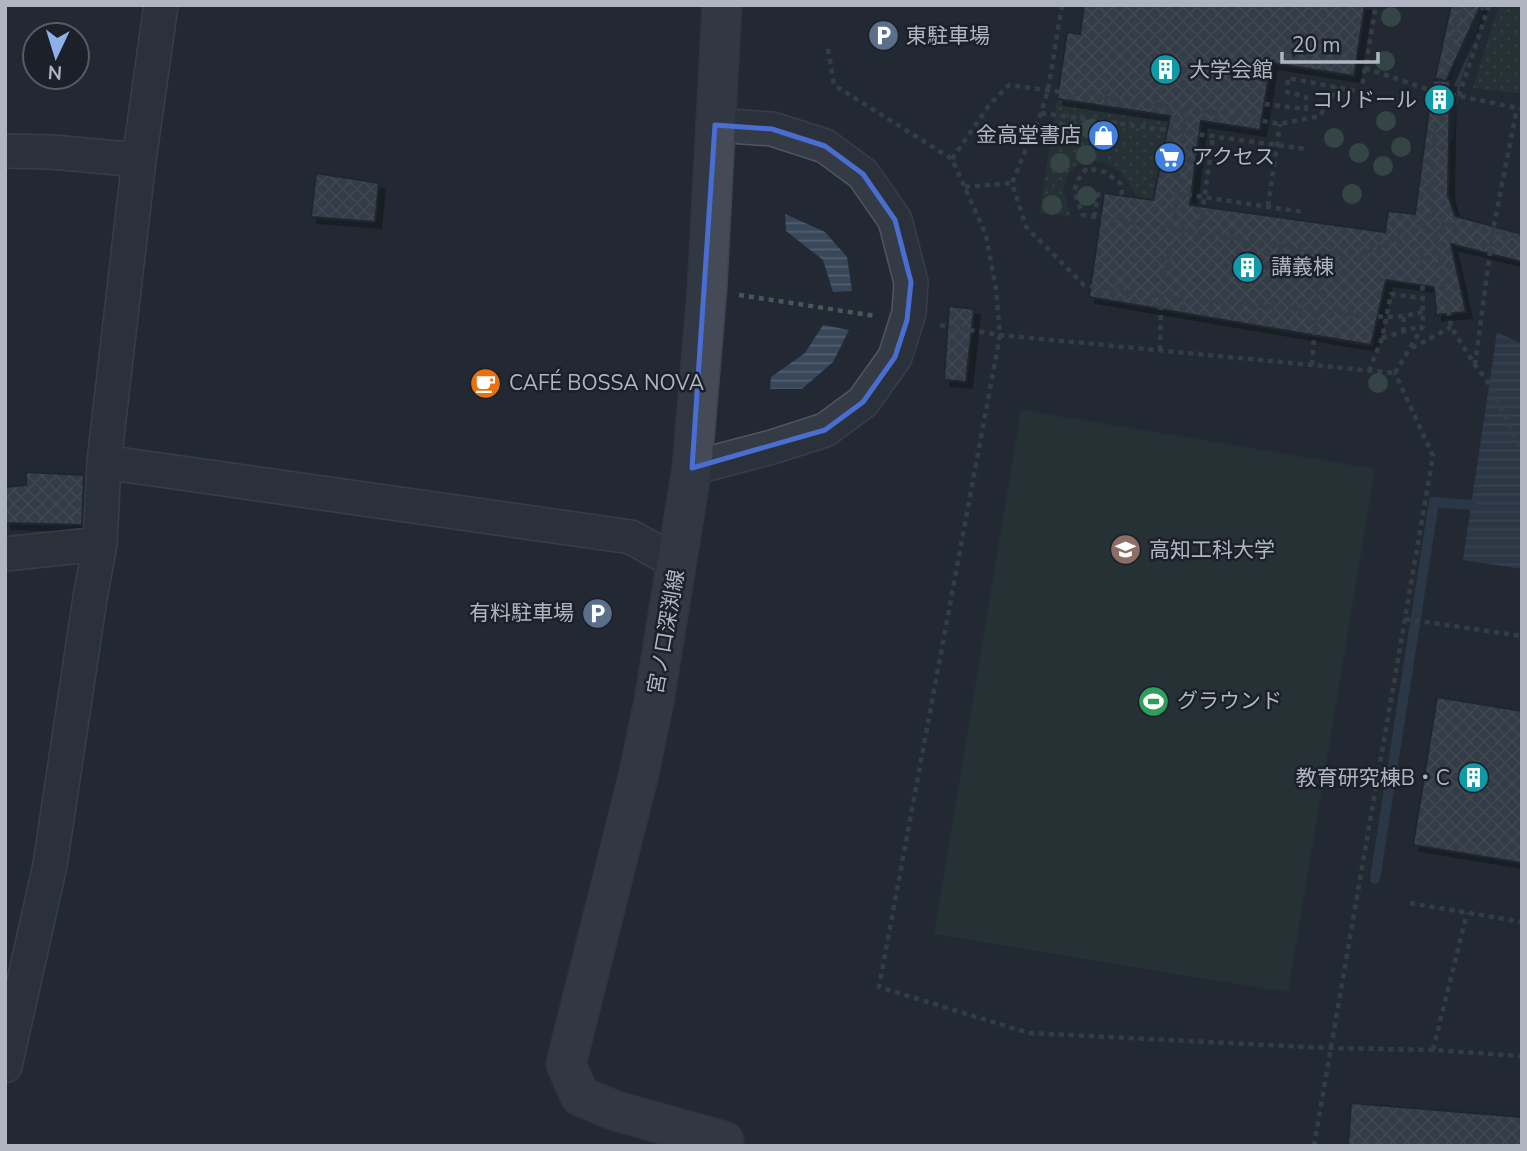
<svg xmlns="http://www.w3.org/2000/svg" width="1527" height="1151" font-family="'Nunito Sans','Noto Sans JP',sans-serif">
<style>
.green{fill:url(#green-dots)}
.pitch{fill:#2a3a3a}
.water{fill:url(#water-rules)}
.lines{fill:none;stroke-linecap:round;stroke-linejoin:round}
.stream{stroke:#39475b;stroke-width:10}
.building{fill:url(#building-cross-hatch);stroke:#1c222b;stroke-width:2;filter:url(#shadow)}
.minor-casing{stroke:#4f565f;stroke-width:36}
.secondary-casing{stroke:#3e444e;stroke-width:41}
.path{stroke:#485759;stroke-width:4.5;stroke-dasharray:5 5;stroke-linecap:butt}
.minor{stroke:#353b44;stroke-width:33}
.secondary{stroke:#444b57;stroke-width:38}
.tree{fill:#4d645a}
.marked{fill:none;stroke:#496dd1;stroke-width:5;stroke-linejoin:round}
.labels{text-anchor:middle;stroke-width:5;stroke-linejoin:round;paint-order:stroke}
.poi-label{font-size:21px;fill:#afb6c1;stroke:#1b2029;text-anchor:start}
.street-label{font-size:21px;fill:#afb6c1;stroke:#1b2029}
</style>
<defs>
<pattern id="green-dots" width="8" height="8" patternUnits="userSpaceOnUse" patternTransform="scale(1.75)"><rect width="8" height="8" fill="#2a3a3a"/><path d="M2 2h.1M6 6h.1" fill="none" stroke="#465455" stroke-width="1.8" stroke-linecap="round"/></pattern>
<pattern id="water-rules" width="6" height="5" patternUnits="userSpaceOnUse" patternTransform="scale(1.75)"><rect width="6" height="5" fill="#39475b"/><path d="M0 2.5h6" fill="none" stroke="#535f71"/></pattern>
<pattern id="building-cross-hatch" width="8" height="8" patternUnits="userSpaceOnUse" patternTransform="scale(1.75)"><rect width="8" height="8" fill="#4a545f"/><path d="M0 0l8 8M0 8l8-8" fill="none" stroke="#626a74"/></pattern>
<filter id="shadow"><feDropShadow dx="6" dy="6" stdDeviation="0" flood-color="#0009"/></filter>
</defs>
<rect width="100%" height="100%" fill="#222933"/>
<path class="green" d="M1499,5H1522V94L1473,88Z
M1057,99L1170,116L1154,200L1138,198L1121,172L1102,162L1084,161L1068,173L1063,191L1071,217L1040,212Z"/>
<path class="pitch" d="M1021,410L1375,469L1288,992L934,934Z"/>
<path class="water" d="M785,214L825,232L847,257L852,291L833,292L823,260L786,231Z
M823,325L849,330L833,362L802,389H770L771,377L805,353Z
M1497,332L1522,344V569L1463,560Z"/>
<g class="lines">
<path class="stream" d="M1449,136L1451,108L1457,77L1480,5
M1375,879L1434,502L1472,505"/>
</g>
<path class="building" d="M1084,5H1365L1354,76L1271,63L1260,130L1201,121L1190,205L1385,232L1388,211L1415,214L1433,80L1445,81L1435,78L1451,5H1481L1446,81H1450L1448,195L1455,216L1522,234V262L1451,244L1466,312L1436,315L1434,287L1386,280L1371,345L1089,297L1104,193L1153,200L1170,116L1057,99L1067,32L1080,34Z
M316,173L379,183L375,222L311,217Z
M949,306L974,309L966,382L944,380Z
M26,472L84,475L82,525L5,523V487L26,485Z
M1437,697L1522,711V863L1413,845Z
M1351,1103L1522,1117V1146H1348Z"/>
<g class="lines">
<defs>
<path id="minor" d="M5,151L52,152L139,160
M104,462L631,537L677,563
M692,468L772,447L825,430L863,402L895,357L909,313L911,282L895,220L863,174L825,146L772,129L715,125
M5,554L100,544
M5,1066L50,865L90,598L100,544L104,462L139,160L161,5"/>
<path id="secondary" d="M722,5L707,290L692,468L654,701L639,773L566,1064L580,1096L616,1111L724,1141"/>
</defs>
<use href="#minor" class="minor-casing"/>
<use href="#secondary" class="secondary-casing"/>
<path class="path" d="M1062,5L1048,90L1041,113L1012,183L1026,227L1084,285L1161,297L1386,317L1404,316L1422,312
M1460,5L1439,93L1430,182L1434,223L1451,327L1475,365L1489,384L1522,451
M828,49L834,85L952,159L986,235L996,289L1000,335L879,987L1029,1033L1331,1048L1433,1050L1522,1056
M1365,68L1439,93L1459,96L1522,109
M1459,96L1489,5
M1265,104L1306,109V97L1287,92L1288,78L1361,92L1376,5
M1041,113L1306,149
M952,159L990,104L1009,85L1211,112L1280,124L1320,116L1337,87
M965,187L1012,183
M1177,193L1303,212
M1122,195L1121,184L1105,172L1087,168L1078,180L1074,192L1083,215L1324,253L1360,255L1434,223L1493,230L1522,239
M1268,206L1280,124
M1094,217L1099,190
M1199,234L1213,137
M739,295L876,316
M940,325L1000,335L1395,373
M1403,332L1404,316
M1382,338L1421,326
M1412,348L1451,327
M1160,350L1161,297L1173,229L1186,109
M1312,365L1316,311L1324,253
M1475,365L1493,230L1517,108
M1369,371L1382,338L1391,294L1422,298
M1395,373L1423,326L1422,251
M1405,619L1522,636
M1410,903L1522,922
M1433,1050L1467,913
M1314,1146L1433,456L1395,373"/>
<use href="#minor" class="minor"/>
<use href="#secondary" class="secondary"/>
</g>
<g class="tree">
<circle cx="1391" cy="17" r="10"/>
<circle cx="1385" cy="61" r="10"/>
<circle cx="1386" cy="121" r="10"/>
<circle cx="1090" cy="129" r="10"/>
<circle cx="1063" cy="133" r="10"/>
<circle cx="1334" cy="138" r="10"/>
<circle cx="1401" cy="147" r="10"/>
<circle cx="1359" cy="153" r="10"/>
<circle cx="1086" cy="155" r="10"/>
<circle cx="1060" cy="163" r="10"/>
<circle cx="1383" cy="166" r="10"/>
<circle cx="1352" cy="194" r="10"/>
<circle cx="1087" cy="196" r="10"/>
<circle cx="1052" cy="205" r="10"/>
<circle cx="1378" cy="383" r="10"/>
</g>
<path d="M0 0H1527V1151H0ZM715,125L772,129L825,146L863,174L895,220L911,282L907,320L895,357L863,402L825,430L692,468Z" fill="#222933" fill-opacity=".55" fill-rule="evenodd"/>
<path class="marked" d="M715,125L772,129L825,146L863,174L895,220L911,282L907,320L895,357L863,402L825,430L692,468Z"/>
<defs>
<symbol id="parking-disc" viewBox="-11 -11 22 22"><circle r="9.5" fill="#5c6f8a" stroke="#1b2029"/><path d="M-3.5-5.5H1a3.5 3.5 0 0 1 0 7H-1V5.5H-3.5ZM-1-3.4V-.6H.8a1.4 1.4 0 0 0 0-2.8Z" fill="#fff"/></symbol>
<symbol id="building-disc" viewBox="-11 -11 22 22"><circle r="9.5" fill="#0f9aa8" stroke="#1b2029"/><path d="M-4-6H4V6H1V3H-1V6H-4ZM-2.5-4.3h1.7v1.8h-1.7ZM.8-4.3h1.7v1.8H.8ZM-2.5-1h1.7V.8h-1.7ZM.8-1h1.7V.8H.8Z" fill="#fff"/></symbol>
<symbol id="shop-disc" viewBox="-11 -11 22 22"><circle r="9.5" fill="#3f7fe0" stroke="#1b2029"/><path d="M-5-2.5h2.3a2.7 3.5 0 0 1 5.4 0H5L5.5 6h-11ZM-1.5-2.5h3a1.5 2.3 0 0 0-3 0Z" fill="#fff"/></symbol>
<symbol id="supermarket-disc" viewBox="-11 -11 22 22"><circle r="9.5" fill="#3f7fe0" stroke="#1b2029"/><path d="M-6-5.5h2.5l.6 2H6L4.5 2H-2.5L-4.4-4H-6ZM-1.5 3.2a1.3 1.3 0 1 0 .1 0ZM3 3.2a1.3 1.3 0 1 0 .1 0Z" fill="#fff"/></symbol>
<symbol id="cafe-disc" viewBox="-11 -11 22 22"><circle r="9.5" fill="#e8710a" stroke="#1b2029"/><path d="M-5.5-4.5H6V0H3Q3 3.5 0 3.5H-2.5Q-5.5 3.5-5.5 0ZM3-3.2v2h1.7v-2ZM-6 4.5H4V6H-6Z" fill="#fff"/></symbol>
<symbol id="university-disc" viewBox="-11 -11 22 22"><circle r="9.5" fill="#8d6e63" stroke="#1b2029"/><path d="M0-5L7-2L0 1L-7-2ZM-4 1L0 2.5L4 1V4Q0 6-4 4Z" fill="#fff"/></symbol>
<symbol id="stadium-disc" viewBox="-11 -11 22 22"><circle r="9.5" fill="#2e9e5b" stroke="#1b2029"/><path d="M0-5a6.5 5 0 1 0 0 10a6.5 5 0 1 0 0-10ZM-3.5-1.8h7v3.6h-7Z" fill="#fff"/></symbol>
</defs>
<g fill-rule="evenodd">
<use href="#parking-disc" x="866" y="18" width="35" height="35"/>
<use href="#building-disc" x="1148" y="52" width="35" height="35"/>
<use href="#building-disc" x="1422" y="82" width="35" height="35"/>
<use href="#shop-disc" x="1086" y="118" width="35" height="35"/>
<use href="#supermarket-disc" x="1152" y="140" width="35" height="35"/>
<use href="#building-disc" x="1230" y="250" width="35" height="35"/>
<use href="#cafe-disc" x="468" y="366" width="35" height="35"/>
<use href="#university-disc" x="1108" y="532" width="35" height="35"/>
<use href="#parking-disc" x="580" y="596" width="35" height="35"/>
<use href="#stadium-disc" x="1136" y="684" width="35" height="35"/>
<use href="#building-disc" x="1456" y="760" width="35" height="35"/>
</g>
<g class="labels">
<g class="poi-label">
<text x="906" y="43">東駐車場</text>
<text x="1189" y="77">大学会館</text>
<text x="1417" y="107" text-anchor="end">コリドール</text>
<text x="1081" y="142" text-anchor="end">金高堂書店</text>
<text x="1192" y="164">アクセス</text>
<text x="1271" y="274">講義棟</text>
<text x="509" y="390">CAFÉ BOSSA NOVA</text>
<text x="1149" y="557">高知工科大学</text>
<text x="574" y="620" text-anchor="end">有料駐車場</text>
<text x="1177" y="708">グラウンド</text>
<text x="1450" y="785" text-anchor="end">教育研究棟B・C</text>
</g>
<g class="street-label">
<text transform="translate(666 632) rotate(-80)" y="7">宮ノ口深渕線</text>
</g>
</g>
<rect width="1527" height="1151" fill="none" stroke="#afb6c1" stroke-width="14"/>
<g transform="translate(56 56) rotate(184)"><circle r="33" fill="#1b2029" stroke="#565c66" stroke-width="2"/>
<path d="M0-5L12 26L0 18L-12 26Z" fill="#8cb0ea"/>
<text y="-10" font-size="19" font-weight="bold" text-anchor="middle" fill="#afb6c1">N</text>
</g>
<path d="M1282 52v10h96v-10" fill="none" stroke="#afb6c1" stroke-width="3.5"/>
<text x="1292" y="52" font-size="21" fill="#afb6c1" stroke="#1b2029" stroke-width="5" paint-order="stroke">20 m</text>
</svg>
